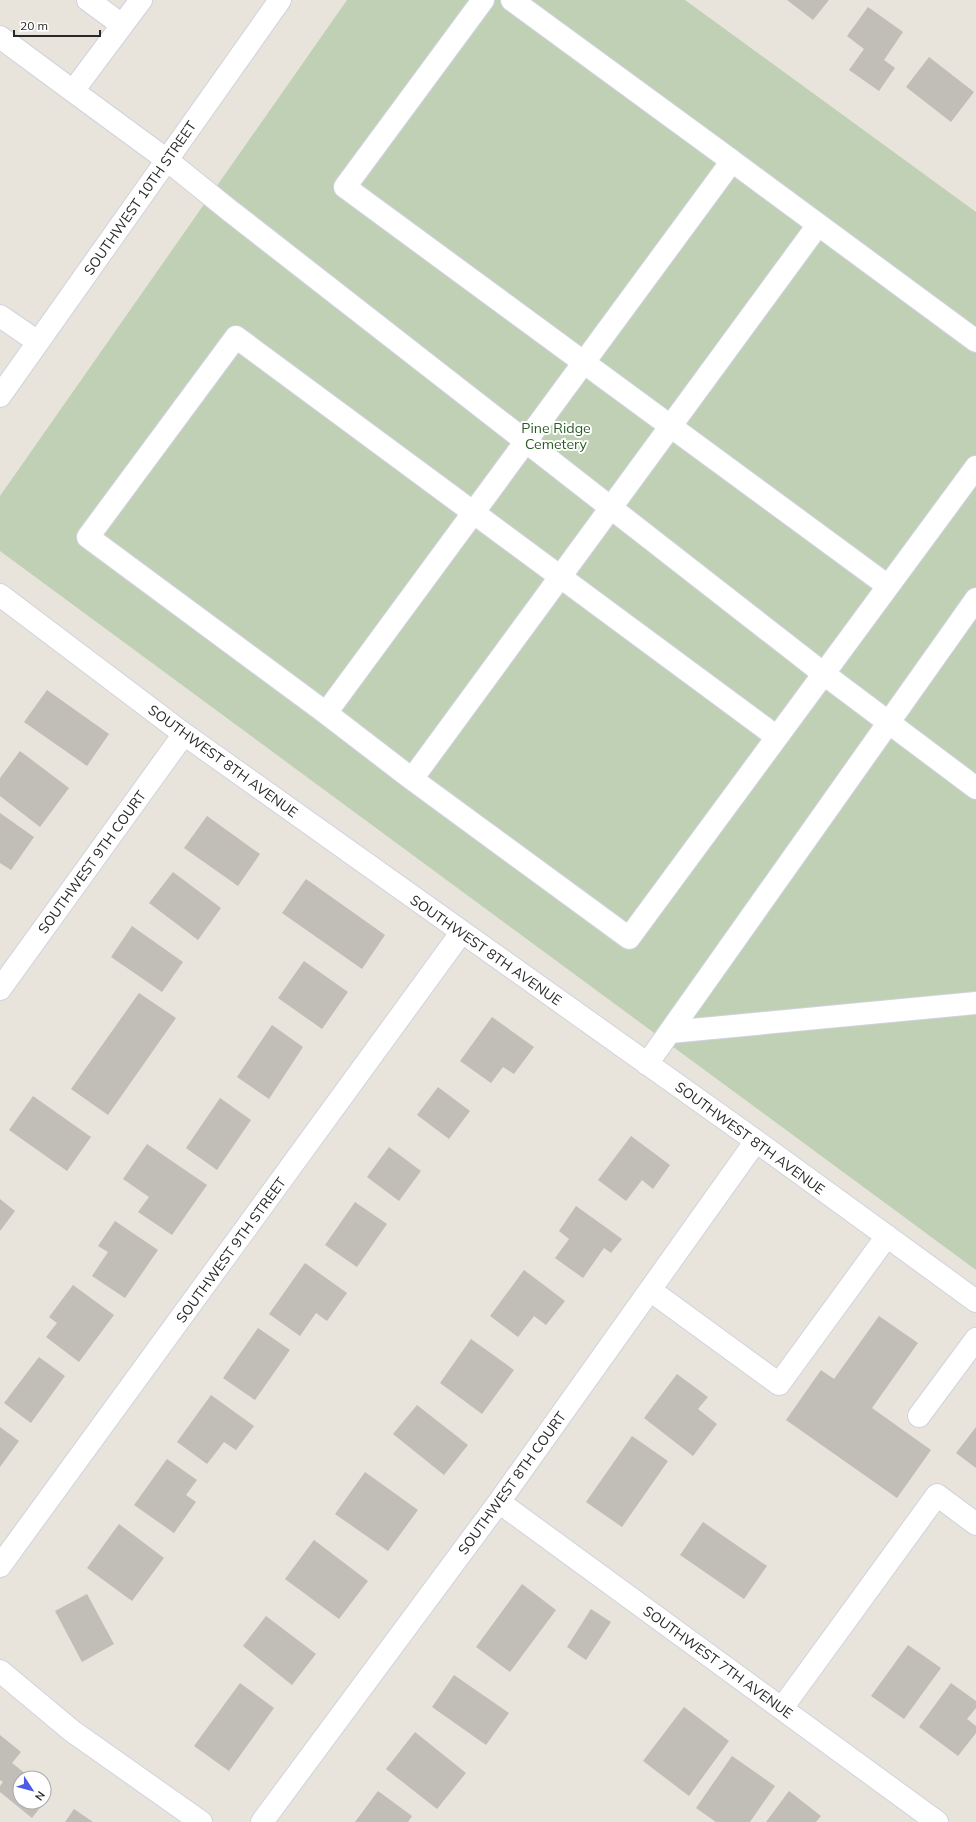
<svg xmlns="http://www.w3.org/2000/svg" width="976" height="1822" font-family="Mulish,sans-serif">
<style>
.cemetery{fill:#bfd0b4}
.building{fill:#c1bdb7}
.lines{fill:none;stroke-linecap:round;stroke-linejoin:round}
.minor-casing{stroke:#d0d2df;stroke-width:24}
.minor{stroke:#fff;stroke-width:22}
.labels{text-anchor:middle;stroke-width:4;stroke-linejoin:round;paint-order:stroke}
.street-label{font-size:14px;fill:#282828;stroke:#fff}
.park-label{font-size:14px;fill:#285b22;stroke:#fff}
</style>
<rect width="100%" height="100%" fill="#e8e4db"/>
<path class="cemetery" d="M347,0H685L976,212V1270L0,551V496Z"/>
<path class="building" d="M787,0H829L813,20Z
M868,7L903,32L884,60L895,68L879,91L849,70L864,49L847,36Z
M929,57L974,92L951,122L906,87Z
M47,690L109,734L87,766L24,722Z
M20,751L69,788L40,827L0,796V778Z
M0,813L34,837L11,870L0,863Z
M207,816L260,854L238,886L184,848Z
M173,872L221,908L198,940L149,903Z
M306,879L385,935L362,969L282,913Z
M132,926L183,962L162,992L111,957Z
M304,961L348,992L322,1029L278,998Z
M139,993L176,1018L108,1115L71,1089Z
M492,1017L534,1047L514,1074L503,1067L491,1083L460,1061Z
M272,1025L303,1047L269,1099L237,1077Z
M438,1087L470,1111L449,1139L417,1115Z
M33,1096L91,1137L67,1171L9,1130Z
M220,1098L251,1120L217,1170L186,1148Z
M631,1136L670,1165L653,1189L642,1180L626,1201L598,1180Z
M147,1144L207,1185L172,1235L138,1212L149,1197L123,1179Z
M389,1147L421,1171L399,1201L367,1177Z
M0,1199L15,1211L0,1231Z
M355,1202L387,1224L357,1267L325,1245Z
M576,1206L622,1239L611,1253L604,1248L583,1278L555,1258L569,1239L559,1231Z
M115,1221L158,1250L125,1298L92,1276L108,1252L98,1246Z
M305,1263L347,1293L327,1321L316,1313L300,1336L269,1314Z
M524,1270L565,1301L546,1325L534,1316L518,1337L490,1316Z
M73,1285L114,1315L79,1362L46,1337L57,1323L49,1317Z
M879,1316L918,1343L872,1408L931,1450L897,1498L786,1420L821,1370L834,1379Z
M258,1328L290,1350L255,1400L223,1378Z
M471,1339L514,1370L482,1414L440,1383Z
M39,1357L65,1376L31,1423L4,1403Z
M677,1374L708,1397L698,1409L717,1424L693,1456L644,1418Z
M211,1395L254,1426L236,1450L224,1442L207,1464L177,1442Z
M417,1405L468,1445L444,1475L393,1434Z
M0,1427L19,1441L0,1467Z
M976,1427V1468L956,1453Z
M632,1436L668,1461L622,1527L586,1502Z
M167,1459L197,1480L186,1495L196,1502L174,1533L134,1505Z
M365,1472L418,1510L388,1551L335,1514Z
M703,1522L767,1566L744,1599L680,1555Z
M119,1524L164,1558L132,1601L87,1568Z
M314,1540L368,1581L339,1619L285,1579Z
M522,1584L556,1610L510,1672L476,1647Z
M87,1594L114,1644L82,1662L55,1611Z
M591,1609L611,1622L586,1660L567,1647Z
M266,1616L316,1654L292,1685L243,1646Z
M908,1645L941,1668L904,1719L871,1696Z
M454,1675L509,1713L486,1745L432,1707Z
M240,1683L274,1708L229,1771L194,1746Z
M951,1683L976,1701V1708L967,1719L976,1726V1733L958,1756L919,1727Z
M684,1707L729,1741L689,1796L643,1761Z
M415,1732L466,1773L437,1809L386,1769Z
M0,1735L21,1752L12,1763L31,1778H20V1802H44V1789L51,1794L32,1818L0,1792V1786L3,1782L0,1780Z
M732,1756L775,1786L750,1822H716L696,1808Z
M378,1791L412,1816L408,1822H355Z
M789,1791L821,1816L816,1822H766Z
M74,1809L93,1822H65Z"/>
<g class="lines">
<defs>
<path id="minor" d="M88,0L122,25
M141,0L73,91L167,160L229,210L824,674L976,788
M483,0L345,187L888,586
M512,0L732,161
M0,37L73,91
M818,225L412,779L326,713L732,161L976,341
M0,316L38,342
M0,396L280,0
M0,595L184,734L756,1141L976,1301
M326,713L88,537L236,337L777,737
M412,779L629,938L976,467
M0,989L184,734
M670,1032L976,1003
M647,1064L976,599
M650,1290L779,1384L887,1236
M919,1416L976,1339
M499,1502L937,1822
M0,1566L461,933
M0,1671L72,1731L201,1822
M782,1708L937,1495L976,1524
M262,1822L499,1502L756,1141"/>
</defs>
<use href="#minor" class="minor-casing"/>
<use href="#minor" class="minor"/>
</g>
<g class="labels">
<g class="street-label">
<text transform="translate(140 198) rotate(-55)" y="5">SOUTHWEST 10TH STREET</text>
<text transform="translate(223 761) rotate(36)" y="5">SOUTHWEST 8TH AVENUE</text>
<text transform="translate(92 862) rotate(-54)" y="5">SOUTHWEST 9TH COURT</text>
<text transform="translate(486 950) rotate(35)" y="5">SOUTHWEST 8TH AVENUE</text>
<text transform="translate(750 1138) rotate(36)" y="5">SOUTHWEST 8TH AVENUE</text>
<text transform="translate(231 1250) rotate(-54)" y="5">SOUTHWEST 9TH STREET</text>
<text transform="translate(512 1483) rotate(-54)" y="5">SOUTHWEST 8TH COURT</text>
<text transform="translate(718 1662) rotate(36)" y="5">SOUTHWEST 7TH AVENUE</text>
</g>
<g class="park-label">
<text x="556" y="433">Pine Ridge<tspan x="556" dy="16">Cemetery</tspan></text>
</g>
</g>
<g transform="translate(32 1790) rotate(126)"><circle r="19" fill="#ffffff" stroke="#a9a9a9"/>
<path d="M0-3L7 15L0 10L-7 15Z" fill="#4e5ce3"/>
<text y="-6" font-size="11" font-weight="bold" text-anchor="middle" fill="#282828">N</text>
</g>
<path d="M14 30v6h86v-6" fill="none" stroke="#282828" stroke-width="2"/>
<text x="20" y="30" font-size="12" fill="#282828" stroke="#ffffff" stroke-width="3" paint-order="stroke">20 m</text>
</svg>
